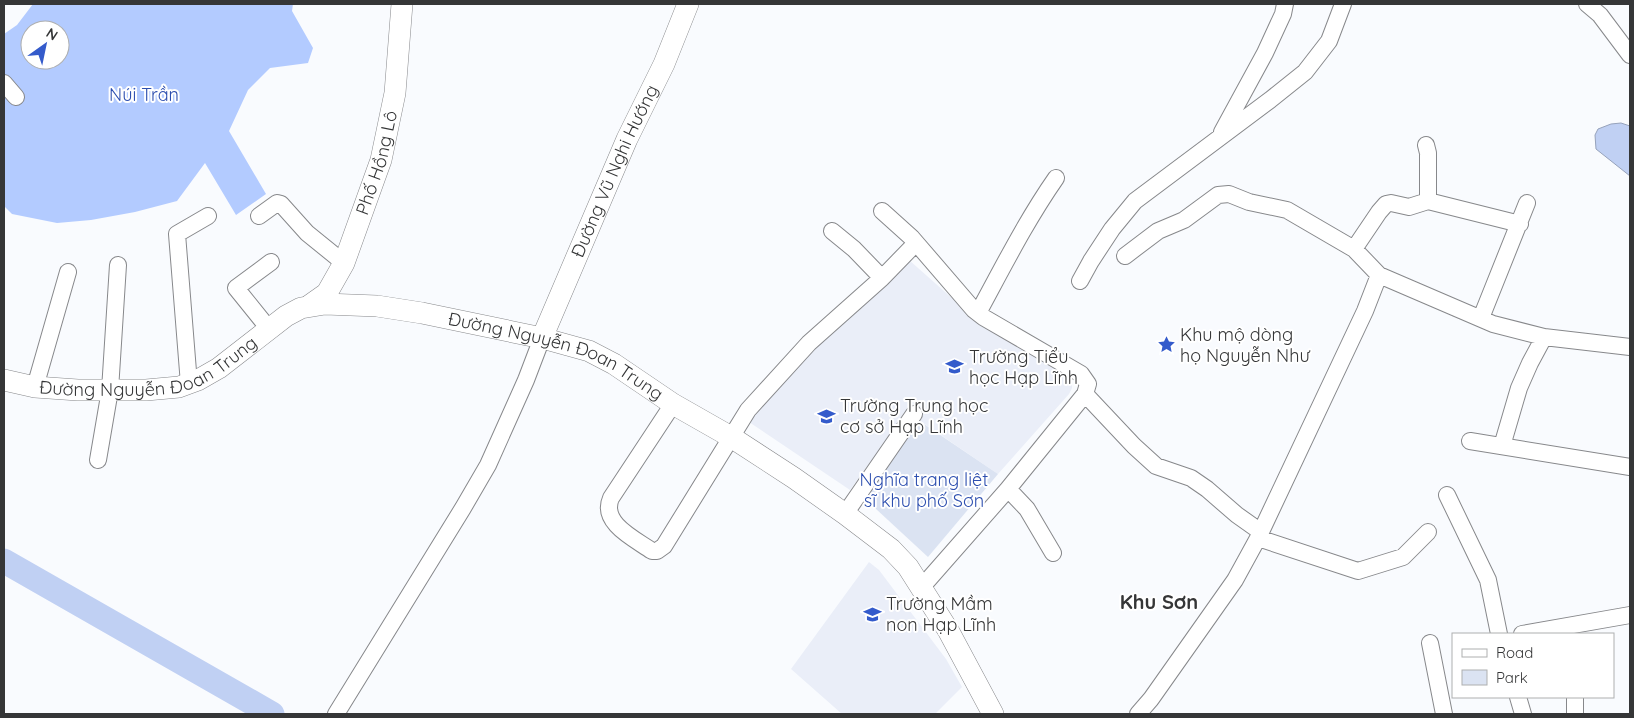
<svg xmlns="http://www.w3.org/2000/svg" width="1634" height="718" font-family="Quicksand,sans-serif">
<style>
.built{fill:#eaeef8}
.green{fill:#dbe3f2}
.forest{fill:#b3cbff;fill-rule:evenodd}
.water{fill:#c0d0f3;stroke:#96a2bb}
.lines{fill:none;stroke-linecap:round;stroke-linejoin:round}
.river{stroke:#c0d0f3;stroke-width:25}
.minor-casing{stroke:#87888b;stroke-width:18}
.tertiary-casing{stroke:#87888b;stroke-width:22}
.minor{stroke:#fff;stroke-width:16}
.tertiary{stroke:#fff;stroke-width:21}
.labels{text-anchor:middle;stroke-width:4;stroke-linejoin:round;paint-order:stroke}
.park-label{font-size:18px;fill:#2c4eaf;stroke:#fff}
.street-label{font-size:18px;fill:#353637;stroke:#fff}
.poi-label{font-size:18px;fill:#353637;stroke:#fff;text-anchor:start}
.quarter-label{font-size:20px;font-weight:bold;fill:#353637;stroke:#fff}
</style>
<rect width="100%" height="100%" fill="#f9fbfe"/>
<path class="built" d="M909,260L962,307L1042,357L1068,376L1072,382V388L1069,394L998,474L907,412L850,490L746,420L785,373Z
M869,562L879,570L946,659L962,687L935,714H842L791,669Z"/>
<path class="green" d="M918,420L998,474L928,557L862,496Z"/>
<path class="forest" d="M33,4H293L292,11L313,48L308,63L270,68L248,90L229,131L266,194L236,215L205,163L177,201L135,212L91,220L57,223L12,214L4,206V34L17,25ZM30,30H60V60H30Z"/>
<path class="water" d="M1621,123L1630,126V176L1596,149L1595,135L1598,129L1611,124Z"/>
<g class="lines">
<path class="river" d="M4,561L272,714"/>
<defs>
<path id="minor" d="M1587,4L1600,15L1630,55
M4,83L16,97
M1222,132L1265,53L1283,14L1285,4
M1428,201L1520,224
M882,211L912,238L974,310L983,317L1081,374L1088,384L1085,394L1008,489L921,588
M259,216L277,203L281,204L307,233L344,263
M832,231L854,249L882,278
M1354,249L1379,212L1386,204L1391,203L1409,207L1428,201V153L1426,145
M1125,256L1158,231L1184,220L1218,195L1229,194L1249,202L1287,210L1354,249L1379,275L1493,324L1544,337L1630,347
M1080,281L1091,261L1112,229L1135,201L1270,100L1305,72L1329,41L1343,4
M978,313C1003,267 1026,221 1056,178
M1481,318L1527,203
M269,329L236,288L271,262
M189,384L177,234L208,216
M35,387L68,272
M1085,394L1134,446L1156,466L1191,478L1207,489L1237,515L1261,532
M673,404L611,498C600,523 635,539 652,551H657L664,546L748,410L809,343L882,278L916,243
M1470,441L1630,467
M1502,446L1519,388L1530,363L1544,337
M98,460L110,390L118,265
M1008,489L1027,509L1053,553
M1447,495L1488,580L1499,634
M845,514L914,414
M1258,538L1358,571L1403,557L1428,532
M1522,634L1630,615
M1430,643L1444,714
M1518,697L1523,714
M336,714L463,508L488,465L526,380L542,338
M1138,714L1151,699L1235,580L1258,538L1365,311L1379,275
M1575,714V697"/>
<g id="tertiary">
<path id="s1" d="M310,305L327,293L344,263L381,160L395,93L402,4"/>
<path id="s2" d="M542,338L627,139L664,64L688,4"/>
<path id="s3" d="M4,380L35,387L78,390H146L179,387L198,380L219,368L286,316L301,308L325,304L377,306L422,313L542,338L589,351L614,364L673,404L731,437L794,478L845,514L891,549L908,567L948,630L993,714"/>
</g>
</defs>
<use href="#minor" class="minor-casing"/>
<use href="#tertiary" class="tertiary-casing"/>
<use href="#minor" class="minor"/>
<use href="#tertiary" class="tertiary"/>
</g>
<defs>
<symbol id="sight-bare" viewBox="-9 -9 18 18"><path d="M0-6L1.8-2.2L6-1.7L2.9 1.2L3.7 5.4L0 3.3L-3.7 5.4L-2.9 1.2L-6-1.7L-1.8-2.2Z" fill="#345bcb" stroke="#fff" stroke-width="2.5" paint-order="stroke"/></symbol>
<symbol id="school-bare" viewBox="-9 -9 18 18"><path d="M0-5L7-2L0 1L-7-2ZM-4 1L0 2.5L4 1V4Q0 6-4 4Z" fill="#345bcb" stroke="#fff" stroke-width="2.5" paint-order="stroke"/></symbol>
</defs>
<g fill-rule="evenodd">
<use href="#sight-bare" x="1154" y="332" width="25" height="25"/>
<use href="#school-bare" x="942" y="354" width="25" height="25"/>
<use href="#school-bare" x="814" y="404" width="25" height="25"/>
<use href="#school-bare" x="860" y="602" width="25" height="25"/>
</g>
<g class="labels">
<g class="park-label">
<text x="144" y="101">Núi Trần</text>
<text x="924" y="486">Nghĩa trang liệt<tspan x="924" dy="21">sĩ khu phố Sơn</tspan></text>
</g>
<g class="street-label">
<text dy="6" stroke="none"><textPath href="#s1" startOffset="161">Phố Hồng Lô</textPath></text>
<text dy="6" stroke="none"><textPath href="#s2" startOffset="182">Đường Vũ Nghi Hướng</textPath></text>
<text dy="6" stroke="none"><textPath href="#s3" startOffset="586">Đường Nguyễn Đoan Trung</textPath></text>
<text dy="6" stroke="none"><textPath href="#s3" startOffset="151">Đường Nguyễn Đoan Trung</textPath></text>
</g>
<g class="poi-label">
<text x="1180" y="341">Khu mộ dòng<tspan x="1180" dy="21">họ Nguyễn Như</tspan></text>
<text x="969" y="363">Trường Tiểu<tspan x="969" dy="21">học Hạp Lĩnh</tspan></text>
<text x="840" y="412">Trường Trung học<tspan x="840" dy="21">cơ sở Hạp Lĩnh</tspan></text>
<text x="886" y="610">Trường Mầm<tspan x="886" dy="21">non Hạp Lĩnh</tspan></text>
</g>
<g class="quarter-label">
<text x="1159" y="609">Khu Sơn</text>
</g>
</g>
<rect width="1634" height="718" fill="none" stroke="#353637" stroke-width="10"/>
<rect x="1452" y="633" width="162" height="65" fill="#ffffff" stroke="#aeafaf"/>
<rect x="1462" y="649" width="25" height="8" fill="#ffffff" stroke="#aeafaf"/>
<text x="1496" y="658" font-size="15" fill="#353637">Road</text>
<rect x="1462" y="670" width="25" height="15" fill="#dbe3f2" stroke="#aeafaf"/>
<text x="1496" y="683" font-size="15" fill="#353637">Park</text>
<g transform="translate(45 45) rotate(33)"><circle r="24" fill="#ffffff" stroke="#aeafaf"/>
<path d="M0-4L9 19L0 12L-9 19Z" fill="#345bcb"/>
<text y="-8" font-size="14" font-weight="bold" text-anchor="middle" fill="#353637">N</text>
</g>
</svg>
